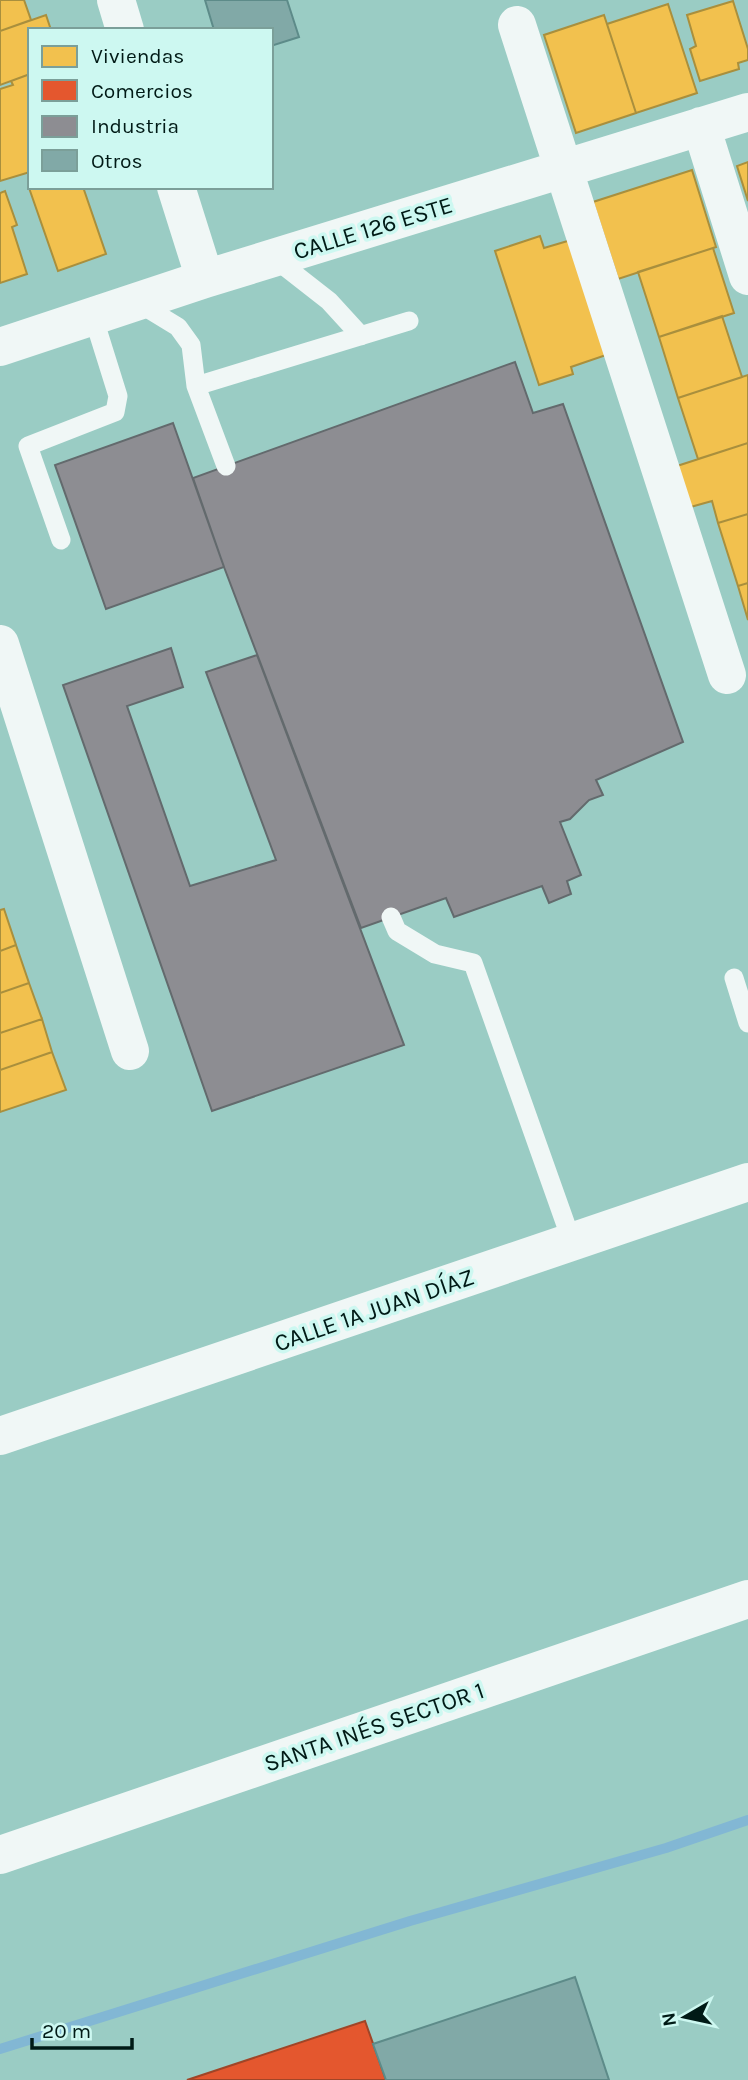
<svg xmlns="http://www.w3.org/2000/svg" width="748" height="2080" font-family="Karla,sans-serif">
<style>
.homes{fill:#f2c14e;stroke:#a98f3d;stroke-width:2}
.shops{fill:#e4572e;stroke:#a04527;stroke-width:2}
.industry{fill:#8d8d92;stroke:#636a6d;stroke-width:2}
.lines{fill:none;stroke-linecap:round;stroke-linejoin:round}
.stream{stroke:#82b7d4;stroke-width:10}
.building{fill:#81a9a7;stroke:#5d8b89;stroke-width:2}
.lane{stroke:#f0f7f6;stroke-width:19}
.street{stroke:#f0f7f6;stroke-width:38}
.labels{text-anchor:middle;stroke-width:7;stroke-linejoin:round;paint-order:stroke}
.street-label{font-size:24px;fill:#001a16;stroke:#cdf8f1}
</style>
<rect width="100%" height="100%" fill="#9accc4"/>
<path class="homes" d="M0,0H24L31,20L0,31Z
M733,1L748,49V60L738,63L739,69L700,81L690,49L696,46L687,15Z
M668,4L697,93L636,113L607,24Z
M46,15L51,30H30V74L0,85V31Z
M604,15L636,113L576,133L544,35Z
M30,74V172L0,181V89L13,85L11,81Z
M748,162V201L737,166Z
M692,170L716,247L618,279L593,202Z
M28,185L30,187H83L106,254L58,271Z
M5,191L17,225L12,227L27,274L0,283V193Z
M540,236L544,248L571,240L618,351L571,367L573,374L539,385L495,251Z
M713,248L734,313L659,337L638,272Z
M722,316L742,377L678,398L659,337Z
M748,375V443L698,459L678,398Z
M748,443V514L718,523L712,501L687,508L674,467Z
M748,514V583L738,586L718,523Z
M748,583V620L738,586Z
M4,909L16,945L0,951V910Z
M16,945L29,983L0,993V951Z
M29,983L42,1019L0,1033V993Z
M42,1019L52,1052L0,1070V1033Z
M52,1052L66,1090L0,1112V1070Z"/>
<path class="shops" d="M365,2021L386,2080H187Z"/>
<path class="industry" d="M515,362L533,413L563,404L683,742L596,780L603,795L589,800L570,819L560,822L581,875L567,881L571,894L549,903L542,886L454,917L446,898L361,928L224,567L193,478Z
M173,423L224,567L106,609L55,465Z
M171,648L183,687L127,706L190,886L276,860L206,672L257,655L404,1045L212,1111L63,685Z"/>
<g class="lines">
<path class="stream" d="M0,2049L410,1921L666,1848L748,1820"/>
</g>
<path class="building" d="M205,0H287L299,37L271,46V30H214Z
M575,1977L609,2080H386L373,2044Z"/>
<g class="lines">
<path class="lane" d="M274,258L329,301L361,336
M137,302L178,327L191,345L196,386L226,466
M196,386L409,321
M61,540L28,446L115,412L118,396L93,316
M391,917L397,931L435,954L473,963L572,1242
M734,978L748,1023"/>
<path class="street" d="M116,0L125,30
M517,25L727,675
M701,126L748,276
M176,187L205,279
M0,347L205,279L748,112
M0,644L130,1051
M0,1436L748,1182
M0,1855L748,1599"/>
</g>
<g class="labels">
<g class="street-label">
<text transform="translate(373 228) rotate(-17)" y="8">CALLE 126 ESTE</text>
<text transform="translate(374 1310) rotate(-19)" y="8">CALLE 1A JUAN DÍAZ</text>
<text transform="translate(374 1727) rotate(-19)" y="8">SANTA INÉS SECTOR 1</text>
</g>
</g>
<rect x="28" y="28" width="245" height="161" fill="#cdf8f1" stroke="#7b9f99" stroke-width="2"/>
<rect x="42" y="46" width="35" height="21" fill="#f2c14e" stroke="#7b9f99" stroke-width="2"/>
<text x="91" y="63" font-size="21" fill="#001a16">Viviendas</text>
<rect x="42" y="80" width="35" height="21" fill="#e4572e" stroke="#7b9f99" stroke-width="2"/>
<text x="91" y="98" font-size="21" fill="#001a16">Comercios</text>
<rect x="42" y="116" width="35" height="21" fill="#8d8d92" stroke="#7b9f99" stroke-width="2"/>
<text x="91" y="133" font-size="21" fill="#001a16">Industria</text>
<rect x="42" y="150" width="35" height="21" fill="#81a9a7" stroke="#7b9f99" stroke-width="2"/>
<text x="91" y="168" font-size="21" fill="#001a16">Otros</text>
<g transform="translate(685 2017) rotate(261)" stroke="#cdf8f1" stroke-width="5" paint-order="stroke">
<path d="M0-5L12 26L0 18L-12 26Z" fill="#001a16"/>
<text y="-10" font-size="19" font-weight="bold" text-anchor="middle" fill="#001a16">N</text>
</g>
<path d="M32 2038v10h100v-10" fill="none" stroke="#001a16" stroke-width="3.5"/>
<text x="42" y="2038" font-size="21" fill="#001a16" stroke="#cdf8f1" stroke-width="5" paint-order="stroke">20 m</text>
</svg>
